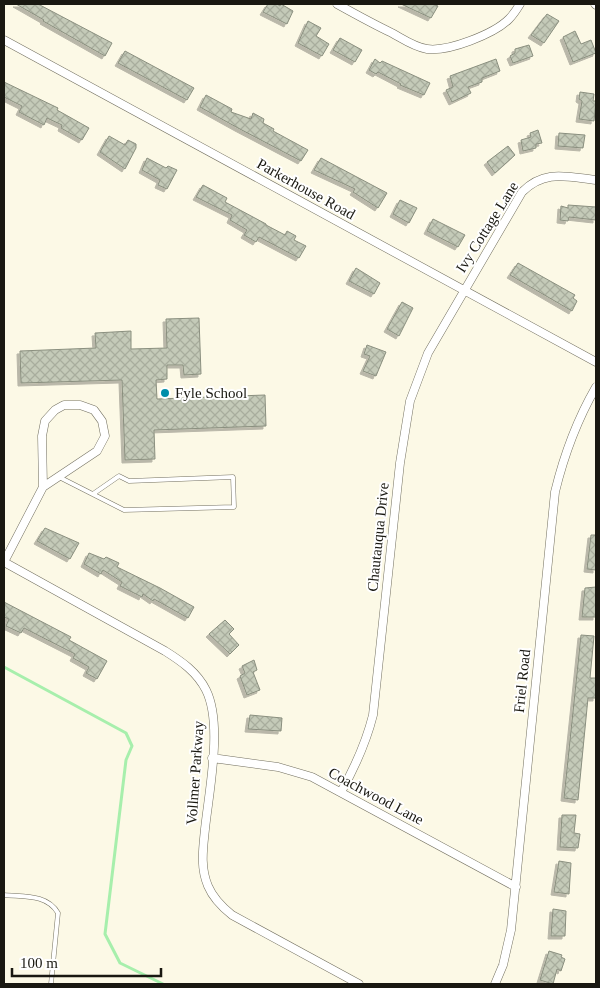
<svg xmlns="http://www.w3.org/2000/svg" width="600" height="988" font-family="'Times New Roman',serif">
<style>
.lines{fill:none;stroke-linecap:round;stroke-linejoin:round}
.stream{stroke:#a7efac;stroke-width:3}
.building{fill:url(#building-cross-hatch);stroke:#8a8f7f;filter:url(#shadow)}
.service-casing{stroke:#737060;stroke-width:5}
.minor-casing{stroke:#737060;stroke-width:9}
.service{stroke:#fff;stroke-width:4}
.minor{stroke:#fff;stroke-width:8}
.poi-dot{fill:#008eaa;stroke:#fff;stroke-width:2}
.labels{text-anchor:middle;stroke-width:4;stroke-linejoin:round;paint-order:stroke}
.street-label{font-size:15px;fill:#191811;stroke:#fff}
.poi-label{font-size:15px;fill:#191811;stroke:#fff;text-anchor:start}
</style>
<defs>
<pattern id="building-cross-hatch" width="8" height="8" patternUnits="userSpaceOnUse" patternTransform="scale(1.25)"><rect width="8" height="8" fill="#c4cab8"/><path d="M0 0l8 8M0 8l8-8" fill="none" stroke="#a8ad9d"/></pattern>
<filter id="shadow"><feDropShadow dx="-3" dy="3" stdDeviation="0" flood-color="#0004"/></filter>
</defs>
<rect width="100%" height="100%" fill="#fcf9e6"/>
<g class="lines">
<path class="stream" d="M4,667L126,733L132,746L126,760L105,934L120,963L163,984"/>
</g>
<path class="building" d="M16,4H38L112,43L105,56L43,21L44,20Z
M268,4H277L280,6L281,4L293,11L287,24L263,12Z
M401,4H433L438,6L431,18Z
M547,14L559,21L544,43L531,35Z
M308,21L321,28L316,36L329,44L322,56L298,43Z
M575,31L581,44L591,40L596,53L573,62L563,37Z
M340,38L362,50L355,62L333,50Z
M529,45L533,56L513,63L510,56L515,53V49Z
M125,51L194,88L187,100L118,63Z
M375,59L380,63L382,61L430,83L424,95L400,85L401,84L378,72L376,74L369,70Z
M496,59L500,71L482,78V82L468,87L471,93L452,102L446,90L453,87L450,76Z
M4,82L58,108L57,110L89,128L82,140L61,128L62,125L47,118L44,125L19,112L22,106L4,97Z
M580,92L594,94L593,101H596L594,121L579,119L582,101L579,99Z
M206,95L232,109L231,112L251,119L253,113L264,119L263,123L274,129L273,131L308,150L301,161L238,128L200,107Z
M538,130L542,143L536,144V148L523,151L521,140L531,137L530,133Z
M559,133L585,135L583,148L558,146Z
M109,136L125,145L128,140L136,144V148L125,169L100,152Z
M508,146L515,155L495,173L487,162Z
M147,158L166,168L168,166L177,170L167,189L158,185L160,180L142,170Z
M321,158L387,193L378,208L353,192L355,189L314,170Z
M203,185L227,198L225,202L266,224V225L285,235L287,231L296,236L294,240L306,246L299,258L259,237L256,242L244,235L247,230L230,220L232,215L196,197Z
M400,200L417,208L409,223L393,214Z
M568,205L596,207V220L569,217L568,221L560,220L561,206L568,208Z
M433,219L465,235L458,247L427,231Z
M518,263L575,295L573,298L577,301L572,311L510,275Z
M356,268L380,283L374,294L349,281Z
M402,302L413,308L399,336L387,329Z
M199,318L201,374L184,375L183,365H167V379L156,380L157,399L265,395L266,426L154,430L155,459L125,460L122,380L21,383L20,351L96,348L95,333L131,331V349L167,348L166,319Z
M367,345L386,352L376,376L363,371L370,356L364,354Z
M45,528L79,543L70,559L37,541Z
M591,535H596V570L587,569Z
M89,553L104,559L106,557L119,563L117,567L160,588L194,607L188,618L154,599L153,601L143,594L142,597L120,586L122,582L103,570L101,574L84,564Z
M596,587V617H582L585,588Z
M4,602L71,637L69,640L107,661L97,679L86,673L89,667L73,658L75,654L24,628L21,633L6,626L9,619L4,617Z
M225,620L234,629L229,634L239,645L230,654L209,634Z
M581,635L594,636L590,678H596V698H588L578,800L564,798Z
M254,660L257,670L253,672L260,690L247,695L240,676L245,673L242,666Z
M250,715L282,718L281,731L248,729Z
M562,815H576L574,833L580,834L578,848L560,847Z
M559,861L571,863L569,894L554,892Z
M553,909L566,911L565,936H551Z
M549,951L562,955L561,957L565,959L561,971L557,969L553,984L540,980Z"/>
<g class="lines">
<defs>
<path id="service" d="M59,477L124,510L234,507L233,477L129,481L119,476L93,494
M4,895C24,897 47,894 58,913L51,984"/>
<path id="minor" d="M337,4C355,14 373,24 392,33C403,39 414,47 427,49C448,52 494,34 509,19C513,15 517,9 520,4
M595,4L596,5
M4,40L596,362
M4,562L165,651C181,661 197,672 206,690C223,724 209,791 205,829C203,849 200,867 208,886C213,898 222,907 232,915L359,984
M4,562L43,487L42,436L45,421L55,410L64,405H80L94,410L102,421L105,436L97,451L43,487
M212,758L278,767L312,777L516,887
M341,792C355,767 366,743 373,715L400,463L410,401L428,353L522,192C545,169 567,177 596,180
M495,984L503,965L511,930L555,492C564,455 577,420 596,387"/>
</defs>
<use href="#service" class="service-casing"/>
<use href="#minor" class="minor-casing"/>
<use href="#service" class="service"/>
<use href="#minor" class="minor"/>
</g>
<circle class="poi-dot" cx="165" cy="393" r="5"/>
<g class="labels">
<g class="street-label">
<text transform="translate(306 189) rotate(29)" y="5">Parkerhouse Road</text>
<text transform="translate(487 227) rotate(-58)" y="5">Ivy Cottage Lane</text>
<text transform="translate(378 537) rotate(-84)" y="5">Chautauqua Drive</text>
<text transform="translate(522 681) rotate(-84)" y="5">Friel Road</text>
<text transform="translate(195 773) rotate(-86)" y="5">Vollmer Parkway</text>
<text transform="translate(376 796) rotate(28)" y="5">Coachwood Lane</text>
</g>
<g class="poi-label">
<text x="175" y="398">Fyle School</text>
</g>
</g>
<rect width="600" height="988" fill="none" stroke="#191811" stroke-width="10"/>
<path d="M12 968v8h149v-8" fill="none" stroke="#191811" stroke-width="2.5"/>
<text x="20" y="968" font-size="15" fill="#191811" stroke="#ffffff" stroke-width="4" paint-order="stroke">100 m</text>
</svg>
